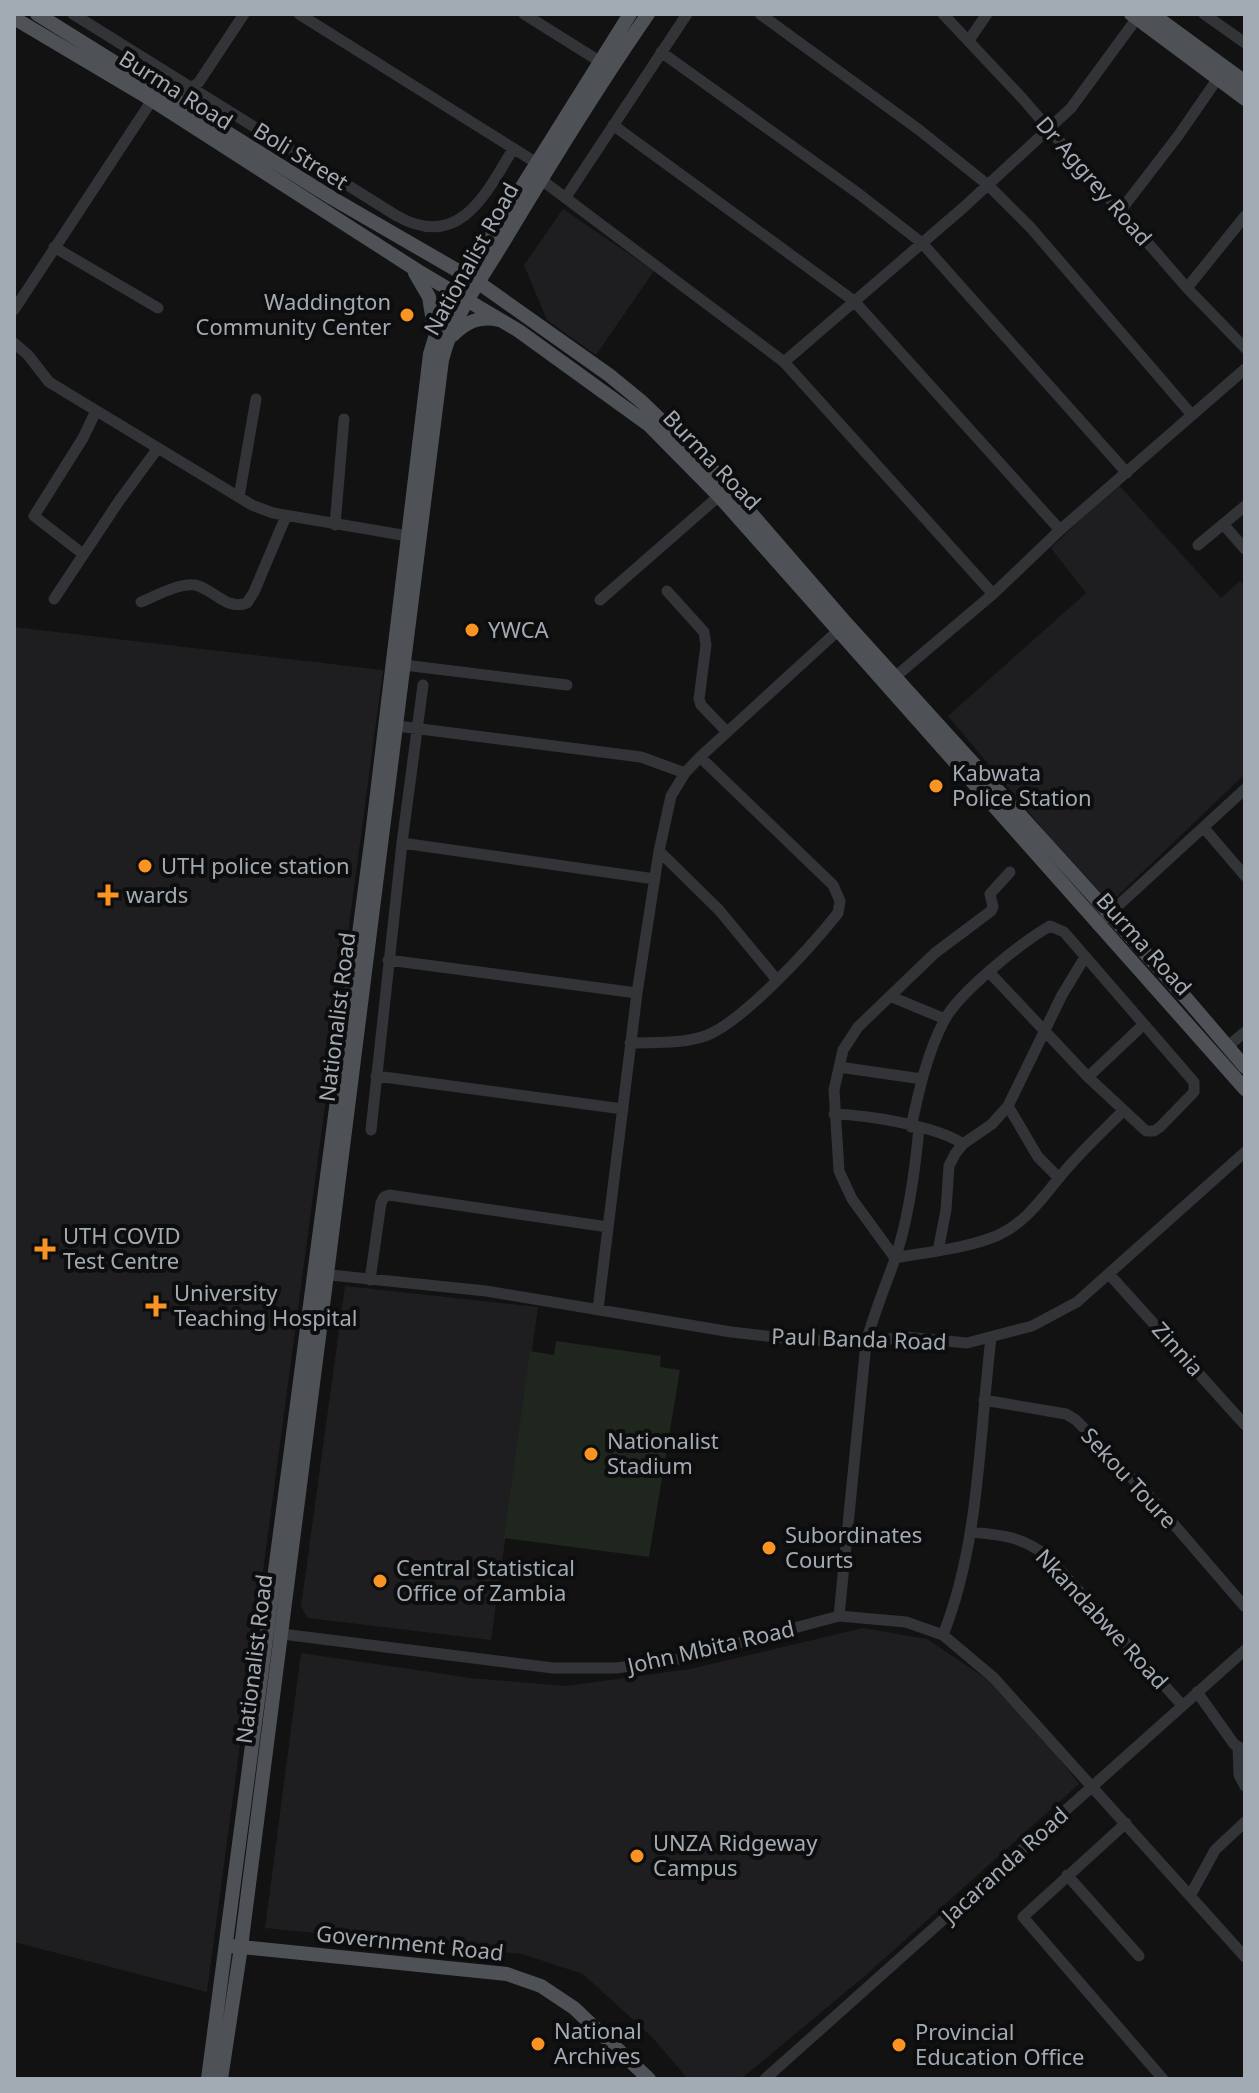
<svg xmlns="http://www.w3.org/2000/svg" width="1259" height="2093" font-family="'Noto Sans',sans-serif">
<style>
.built{fill:#1e1e20}
.grass{fill:#1e261e}
.lines{fill:none;stroke-linecap:round;stroke-linejoin:round}
.minor{stroke:#323438;stroke-width:11}
.major{stroke:#4e5257;stroke-width:14}
.poi-dot{fill:#f89324;stroke:#0d0d0e;stroke-width:3}
.labels{text-anchor:middle;stroke-width:8;stroke-linejoin:round;paint-order:stroke}
.street-label{font-size:22px;fill:#a2aab4;stroke:#0d0d0e}
.poi-label{font-size:22px;fill:#a2aab4;stroke:#0d0d0e;text-anchor:start}
</style>
<rect width="100%" height="100%" fill="#121213"/>
<path class="built" d="M563,209L654,271L596,355L547,320L524,265Z
M1118,484L1221,598L1240,581L1245,586V774L1110,903L1048,835L948,716L1086,593L1051,548Z
M14,627L383,670L207,1992L14,1942Z
M345,1286L538,1307L491,1640L308,1618L301,1607Z
M863,1628L927,1639L1009,1694L1079,1784L866,1975L741,2079H688L651,2036L583,1974L522,1954L265,1928L301,1653L471,1678L566,1686L690,1669Z"/>
<path class="grass" d="M556,1341L661,1356L660,1367L680,1370L649,1557L504,1538L530,1351L554,1355Z"/>
<g class="lines">
<path class="minor" d="M73,14L397,216C459,251 486,194 513,149
M299,14L543,167
M524,14L607,66
M760,14L918,129L988,185L1031,228L1192,415
M943,14L1022,98L1187,288L1245,348
M1204,14L1245,43
M969,40L987,14
M661,52L859,194L922,243L1127,473
M177,100L199,82L244,14
M613,125L854,301L1060,530
M535,175L784,362L993,594
M566,197L687,14
M1121,210L1178,136L1218,78
M54,247L158,308
M1187,288L1245,216
M14,310L156,94
M14,343L28,355L49,382L252,505L273,513L414,537
M784,362L964,207L1071,108L1137,18
M239,497L256,399
M1223,524L1245,549
M335,525L344,419
M1198,545L1245,506
M83,554L34,516L83,438L96,411
M667,591L704,632L706,645L699,699L701,705L727,732
M54,599L119,501L158,448
M600,600L719,496
M141,602C156,596 178,583 195,585C214,589 226,611 247,603L254,592L286,516
M404,665L567,685
M889,682L993,594L1060,530L1245,369
M397,726L641,757L685,773
M1204,828L1245,876
M402,843L655,879
M659,851L719,910L777,980
M1097,925L1245,789
M388,960L637,993
M892,997L945,1019
M630,1043C654,1042 682,1044 705,1036C742,1023 812,946 838,913L840,901L833,885L700,757
M1228,1046L1245,1032
M839,1067L922,1079
M376,1076L623,1109
M1088,1077L1143,1025
M1008,1106L1038,1157L1059,1178
M834,1114C867,1115 937,1126 963,1144
M911,1127C919,1091 927,1053 944,1021C958,993 1022,942 1050,926L1064,932L1194,1082V1092L1160,1127L1154,1131H1146L1088,1077L990,973
M371,1130L402,843L423,685
M938,1251L946,1210L949,1166L955,1154L963,1144L992,1124L1008,1106L1062,995L1085,957
M895,1258L852,1199L839,1171L834,1090L843,1050L858,1027L935,953L991,911L993,907L990,894L1010,872
M895,1258C927,1252 961,1249 991,1238C1022,1227 1039,1202 1059,1178C1078,1154 1101,1133 1123,1111
M321,1274L486,1291L731,1332L783,1338L855,1343L906,1337L967,1343L1032,1326L1077,1302L1245,1152
M1109,1274L1245,1425
M370,1280L381,1203L384,1197L389,1195L608,1227
M598,1309L637,993L659,851L671,796L685,773L700,757L842,627
M984,1400L1066,1414L1076,1420L1152,1499L1245,1607
M970,1532C1002,1535 1021,1536 1047,1556L1182,1705
M839,1616L866,1343C874,1313 885,1287 895,1259C909,1218 915,1171 919,1128
M274,1633L553,1668H616L675,1660L839,1616L906,1622L943,1635L994,1678L1245,1957
M943,1635C980,1542 979,1437 991,1338
M1197,1692L1234,1744L1245,1751
M1238,1747L1239,1775L1245,1786
M1126,1823L1023,1917L1163,2079
M1067,1875L1139,1956
M1190,1896L1215,1850L1245,1822
M765,2079L1245,1650"/>
<path class="major" d="M37,14L332,198L479,283L609,375L642,402L717,474L846,623L1186,998L1245,1067
M1131,14L1245,99
M1152,14L1245,82
M14,18L152,100L418,271L519,331L649,425L719,496L1245,1089
M415,273L429,297L434,328
M453,335C466,322 480,315 499,320
M232,1946L507,1974L541,1986L574,2008L649,2079
M208,2079L372,835L430,354L442,315L630,14
M221,2079L241,1947L327,1274L442,360C453,315 484,275 507,236C552,161 598,86 648,14"/>
</g>
<g class="poi-dot">
<circle cx="407" cy="315" r="8"/>
<circle cx="472" cy="630" r="8"/>
<circle cx="936" cy="786" r="8"/>
<circle cx="145" cy="866" r="8"/>
<path d="M104 883h8v8h8v8h-8v8h-8v-8h-8v-8h8z"/>
<path d="M41 1237h8v8h8v8h-8v8h-8v-8h-8v-8h8z"/>
<path d="M152 1294h8v8h8v8h-8v8h-8v-8h-8v-8h8z"/>
<circle cx="591" cy="1454" r="8"/>
<circle cx="769" cy="1548" r="8"/>
<circle cx="380" cy="1581" r="8"/>
<circle cx="637" cy="1856" r="8"/>
<circle cx="538" cy="2044" r="8"/>
<circle cx="899" cy="2045" r="8"/>
</g>
<g class="labels">
<g class="street-label">
<text transform="translate(176 90) rotate(32)" y="8">Burma Road</text>
<text transform="translate(301 156) rotate(32)" y="8">Boli Street</text>
<text transform="translate(1094 181) rotate(49)" y="8">Dr Aggrey Road</text>
<text transform="translate(471 259) rotate(-61)" y="8">Nationalist Road</text>
<text transform="translate(712 460) rotate(46)" y="8">Burma Road</text>
<text transform="translate(1144 944) rotate(48)" y="8">Burma Road</text>
<text transform="translate(337 1017) rotate(-83)" y="8">Nationalist Road</text>
<text transform="translate(859 1339) rotate(2)" y="8">Paul Banda Road</text>
<text transform="translate(1178 1349) rotate(48)" y="8">Zinnia</text>
<text transform="translate(1129 1478) rotate(47)" y="8">Sekou Toure</text>
<text transform="translate(1102 1619) rotate(47)" y="8">Nkandabwe Road</text>
<text transform="translate(711 1647) rotate(-13)" y="8">John Mbita Road</text>
<text transform="translate(254 1659) rotate(-83)" y="8">Nationalist Road</text>
<text transform="translate(1005 1865) rotate(-42)" y="8">Jacaranda Road</text>
<text transform="translate(410 1943) rotate(6)" y="8">Government Road</text>
</g>
<g class="poi-label">
<text x="391" y="310" text-anchor="end">Waddington<tspan x="391" dy="25">Community Center</tspan></text>
<text x="488" y="638">YWCA</text>
<text x="952" y="781">Kabwata<tspan x="952" dy="25">Police Station</tspan></text>
<text x="161" y="874">UTH police station</text>
<text x="126" y="903">wards</text>
<text x="63" y="1244">UTH COVID<tspan x="63" dy="25">Test Centre</tspan></text>
<text x="174" y="1301">University<tspan x="174" dy="25">Teaching Hospital</tspan></text>
<text x="607" y="1449">Nationalist<tspan x="607" dy="25">Stadium</tspan></text>
<text x="785" y="1543">Subordinates<tspan x="785" dy="25">Courts</tspan></text>
<text x="396" y="1576">Central Statistical<tspan x="396" dy="25">Office of Zambia</tspan></text>
<text x="653" y="1851">UNZA Ridgeway<tspan x="653" dy="25">Campus</tspan></text>
<text x="554" y="2039">National<tspan x="554" dy="25">Archives</tspan></text>
<text x="915" y="2040">Provincial<tspan x="915" dy="25">Education Office</tspan></text>
</g>
</g>
<rect width="1259" height="2093" fill="none" stroke="#a2aab4" stroke-width="32"/>
</svg>
